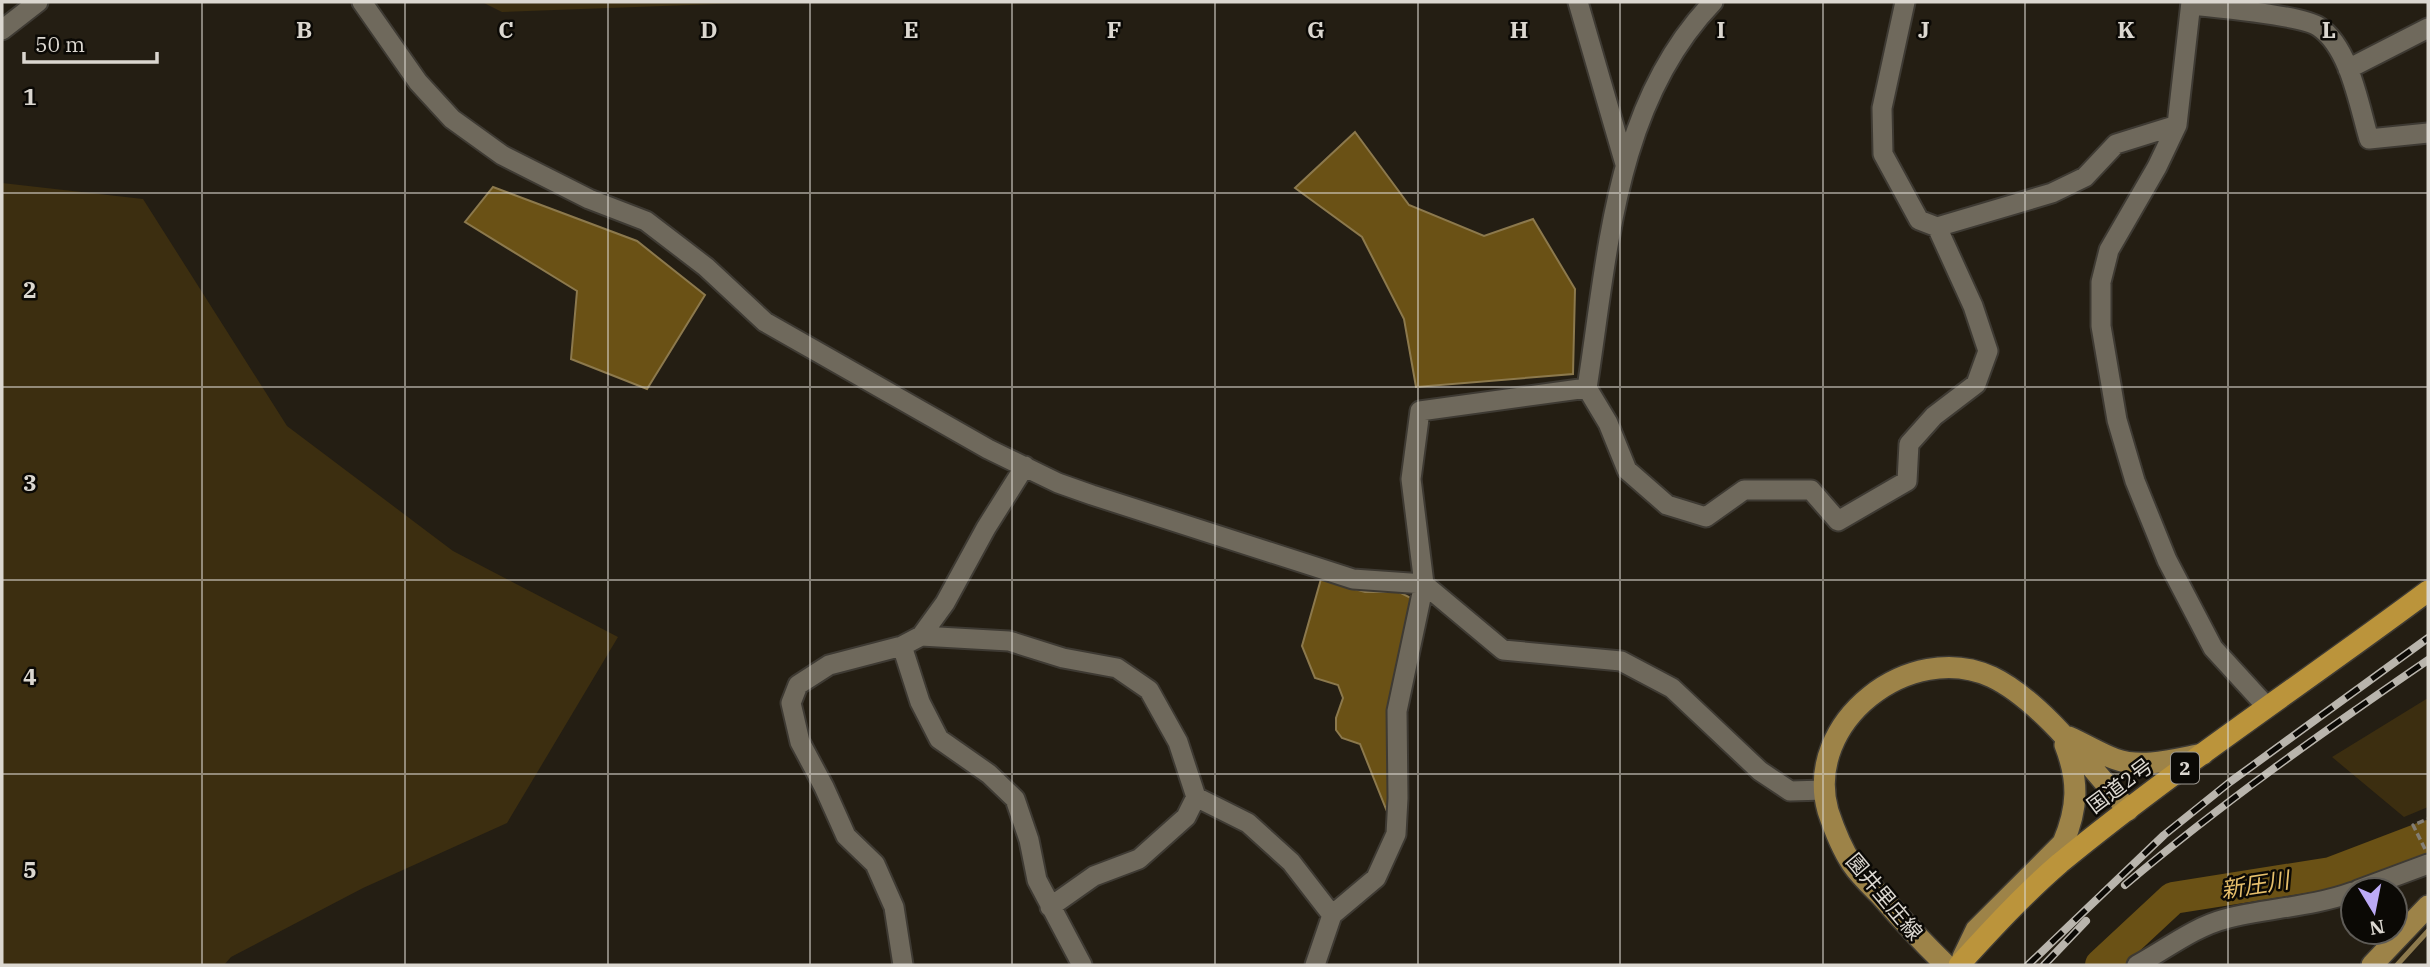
<svg xmlns="http://www.w3.org/2000/svg" width="2430" height="967" font-family="'IBM Plex Serif','Noto Sans JP',serif">
<style>
.green{fill:#3c2e10}
.water{fill:#6a5115;stroke:#8c794d;stroke-width:2}
.lines{fill:none;stroke-linecap:round;stroke-linejoin:round}
.stream{stroke:#8c794d;stroke-width:5}
.river{stroke:#6a5115;stroke-width:32}
.minor-casing{stroke:#3e3a33;stroke-width:23}
.major-casing{stroke:#3e3a33;stroke-width:24}
.highway-casing{stroke:#3e3a33;stroke-width:24}
.path{stroke:#827d74;stroke-width:3.5;stroke-dasharray:7 3.5;stroke-linecap:butt}
.minor{stroke:#6f695c;stroke-width:19}
.major{stroke:#9d8348;stroke-width:21}
.highway{stroke:#bb943b;stroke-width:21}
.rail-casing{stroke:#b9b5ad;stroke-width:8}
.rail{stroke:#0b0905;stroke-width:5;stroke-dasharray:16;stroke-linecap:butt}
.grid{fill:none;stroke:#dbd7d0;stroke-width:2;stroke-opacity:0.55}
.labels{text-anchor:middle;stroke-width:5;stroke-linejoin:round;paint-order:stroke}
.shield{fill:#0b0905;stroke:#9d9993;stroke-width:2}
.shield-label{font-size:19px;font-weight:bold;fill:#dbd7d0}
.street-label{font-size:21px;fill:#dbd7d0;stroke:#0b0905}
.water-label{font-size:23px;font-style:italic;fill:#e7c06c;stroke:#0b0905}
.grid-label{font-size:23px;text-anchor:middle;font-weight:bold;fill:#dbd7d0;stroke:#0b0905;stroke-width:5;stroke-linejoin:round;paint-order:stroke}
</style>
<rect width="100%" height="100%" fill="#241e13"/>
<path class="green" d="M482,2H772L502,12Z
M2,183L143,199L287,426L453,551L618,637L507,823L363,888L231,957L224,965H2Z
M2428,698V807L2404,817L2332,757Z"/>
<path class="water" d="M1355,132L1409,205L1484,236L1533,219L1575,289L1573,374L1416,387L1404,319L1362,237L1295,188Z
M493,187L637,241L705,295L647,389L571,359L577,291L465,222Z
M1321,579L1365,592H1399L1411,598L1393,797L1386,809L1360,744L1342,738L1336,730V718L1343,698L1338,685L1315,678L1302,646Z"/>
<g class="lines">
<path class="stream" d="M2397,965L2428,931"/>
<path class="river" d="M2101,965L2173,898L2331,873L2428,836"/>
<defs>
<path id="minor" d="M362,2L418,82L452,119L502,155L589,199L646,221L706,267L765,322L988,449L1058,483L1092,495L1353,579L1424,584L1503,650L1621,661L1672,688L1760,771L1790,791L1825,790
M1578,2L1625,164
M1905,2L1882,108L1883,154L1919,220L1937,227L2052,193L2085,177L2116,144L2177,125
M2191,2L2177,125L2157,167L2109,250L2101,282V326L2117,420L2135,481L2167,560L2213,648L2267,707
M2191,5C2217,8 2302,15 2319,27C2350,48 2359,106 2369,139L2428,133
M2,30L38,2
M2348,69L2428,28
M1587,388L1608,423L1627,470L1667,505L1706,517L1744,490H1811L1838,521L1907,481L1909,444L1934,416L1976,384L1988,351L1973,306L1937,227
M921,636L1009,641L1063,658L1117,668L1149,690L1178,742L1196,797L1186,817L1139,859L1094,876L1050,907
M902,646L920,702L939,739L989,774L1015,799L1029,840L1037,880L1082,965
M1196,797L1248,823L1291,862L1332,915
M2358,890L2428,864
M903,965L894,907L875,864L846,836L824,787L800,742L791,703L798,685L829,665L902,646L921,636L945,603L986,528L1025,466
M1315,965L1332,915L1376,878L1396,834L1398,798L1397,711L1424,584L1411,479L1420,411L1587,388C1608,255 1614,105 1713,2
M2137,965C2165,950 2194,927 2225,919C2267,908 2312,907 2353,892"/>
<path id="major" d="M2069,737C2085,744 2099,753 2115,759C2142,769 2176,759 2203,754
M1963,957L1976,930L2063,843C2078,808 2079,781 2065,745
M1946,965C1923,943 1902,920 1881,896C1871,886 1860,876 1852,864C1842,849 1834,829 1828,811C1803,722 1910,639 1992,677C2042,701 2091,768 2128,810
M2372,965L2428,906"/>
<path id="highway" d="M1959,965C1991,930 2024,894 2060,863C2178,766 2306,682 2428,591"/>
</defs>
<use href="#minor" class="minor-casing"/>
<use href="#major" class="major-casing"/>
<use href="#highway" class="highway-casing"/>
<path class="path" d="M2425,849L2413,825L2428,819"/>
<use href="#minor" class="minor"/>
<use href="#major" class="major"/>
<use href="#highway" class="highway"/>
<defs>
<path id="rail" d="M2125,885C2222,803 2324,731 2428,660
M2028,965L2164,835L2230,782L2428,638
M2044,965L2086,921"/>
</defs>
<use href="#rail" class="rail-casing"/>
<use href="#rail" class="rail"/>
</g>
<path class="grid" d="M202,2V965M405,2V965M608,2V965M810,2V965M1012,2V965M1215,2V965M1418,2V965M1620,2V965M1823,2V965M2025,2V965M2228,2V965M2,193H2428M2,387H2428M2,580H2428M2,774H2428"/>
<g class="labels">
<rect class="shield" x="2171" y="752.5" width="28" height="31" rx="5"/>
<g class="shield-label">
<text x="2185" y="775">2</text>
</g>
<g class="street-label">
<text transform="translate(2120 786) rotate(-37)" y="7">国道2号</text>
<text transform="translate(1884 897) rotate(50)" y="7">園井里庄線</text>
</g>
<g class="water-label">
<text transform="translate(2255 885) rotate(-9)" y="8">新圧川</text>
</g>
</g>
<g class="grid-label">
<text x="304" y="38">B</text>
<text x="506" y="38">C</text>
<text x="709" y="38">D</text>
<text x="911" y="38">E</text>
<text x="1114" y="38">F</text>
<text x="1316" y="38">G</text>
<text x="1519" y="38">H</text>
<text x="1721" y="38">I</text>
<text x="1924" y="38">J</text>
<text x="2126" y="38">K</text>
<text x="2329" y="38">L</text>
<text x="30" y="105">1</text>
<text x="30" y="298">2</text>
<text x="30" y="491">3</text>
<text x="30" y="685">4</text>
<text x="30" y="878">5</text>
</g>
<rect width="2430" height="967" fill="none" stroke="#dbd7d0" stroke-width="7"/>
<g transform="translate(2374 911) rotate(170)"><circle r="33" fill="#0b0905" stroke="#5e5b56" stroke-width="2"/>
<path d="M0-5L12 26L0 18L-12 26Z" fill="#bcaaf6"/>
<text y="-10" font-size="19" font-weight="bold" text-anchor="middle" fill="#dbd7d0">N</text>
</g>
<path d="M24 52v10h133v-10" fill="none" stroke="#dbd7d0" stroke-width="3.5"/>
<text x="35" y="52" font-size="21" fill="#dbd7d0" stroke="#0b0905" stroke-width="5" paint-order="stroke">50 m</text>
</svg>
